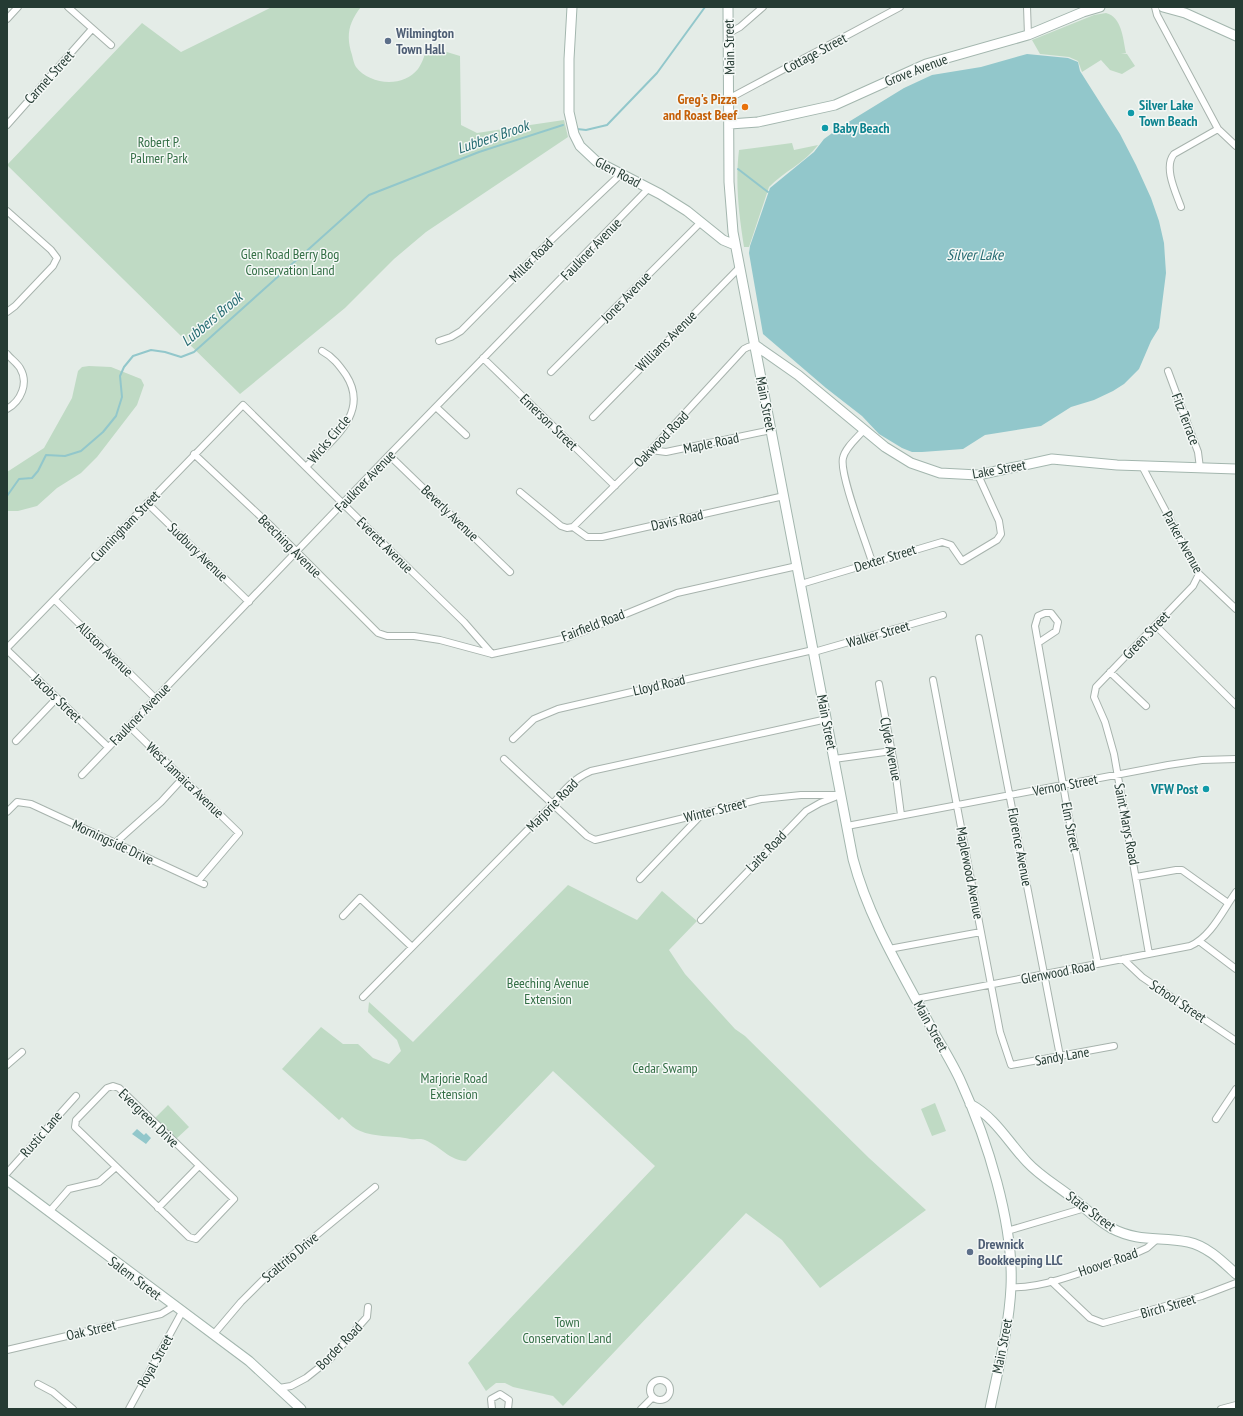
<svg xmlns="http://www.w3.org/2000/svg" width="1243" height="1416" font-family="'PT Sans Narrow',sans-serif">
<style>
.green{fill:#bfdac4}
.water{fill:#92c7cb}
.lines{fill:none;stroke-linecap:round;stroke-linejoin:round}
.stream{stroke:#92c7cb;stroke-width:2}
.street-casing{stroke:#a7b3ad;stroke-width:8}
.secondary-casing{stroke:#a3b6ae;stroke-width:11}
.street{stroke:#fff;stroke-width:6}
.secondary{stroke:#fff;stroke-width:9}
.service-dot{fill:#5c6f8a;stroke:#f4f8f6;stroke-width:1.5}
.food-dot{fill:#e8710a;stroke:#f4f8f6;stroke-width:1.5}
.culture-dot{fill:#0f9aa8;stroke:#f4f8f6;stroke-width:1.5}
.labels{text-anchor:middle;stroke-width:3;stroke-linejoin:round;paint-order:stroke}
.service-label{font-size:14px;font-weight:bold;fill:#4e5e75;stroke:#f4f8f6;text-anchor:start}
.street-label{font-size:14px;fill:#253b33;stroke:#f4f8f6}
.food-label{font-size:14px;font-weight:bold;fill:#c56008;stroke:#f4f8f6;text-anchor:end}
.culture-label{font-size:14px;font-weight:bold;fill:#0d838f;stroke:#f4f8f6;text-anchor:start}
.park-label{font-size:14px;fill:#336e45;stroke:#f4f8f6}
.water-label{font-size:15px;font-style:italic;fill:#256b71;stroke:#f4f8f6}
</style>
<rect width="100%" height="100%" fill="#e4ece7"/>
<path class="green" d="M272,7H361C348,23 346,37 352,55C353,59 354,64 356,67C370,85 403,88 418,69C423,62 425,54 427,46L460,56L461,125L477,133L564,120L568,137L426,232L394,259L345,308L240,394L7,165L142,23L181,52Z
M1106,13C1122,17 1123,39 1126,53H1121L1127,54L1135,66L1122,74L1110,70L1101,60L1082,72L1078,61L1069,57L1040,54L1032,40L1094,15Z
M792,143L794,150L818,145C805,163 783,172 769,187L749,247H744C739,215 735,183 739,150Z
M89,366L111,367L141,379L144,385L137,405L97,457L81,473L57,488L37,506L18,511H7V472L44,448L72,398L78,371L82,367Z
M568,885L637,920L662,891L697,921L669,950L685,974L735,1029L745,1036L869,1158L926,1210L820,1288L782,1240L746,1213L563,1406L553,1396L513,1387L505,1383H496L486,1391L468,1363L655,1166L553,1071L466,1161C450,1161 440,1146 425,1140C420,1138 416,1140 410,1139C393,1135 372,1138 356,1129C351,1126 347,1121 342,1117L339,1120L282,1069L321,1027L343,1044H358L373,1058L389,1064L401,1051L397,1040L368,1012L369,1002L413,1042Z
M935,1103L946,1131L932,1136L921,1109Z
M168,1105L189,1127L176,1139L154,1119Z"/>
<path class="water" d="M1027,54L1068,58L1078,62L1080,71L1120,134L1136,165L1151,198L1159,221L1164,243L1166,273L1159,328L1151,341L1139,369L1124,384L1113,391L1094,400L1071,407L1041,426L985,435L963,449L922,452H912L902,448L879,434L862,416L826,388L763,334L749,253L750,246L770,188L814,152L824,139L842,126L904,88L932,75L981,67Z
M137,1129L144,1135L146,1133L151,1138L146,1144L132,1134Z"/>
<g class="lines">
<path class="stream" d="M577,129L586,130L607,125L657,73L705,7
M738,169L768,192
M7,496L19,479L32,478L38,471L46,455L65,456L81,451L103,432L116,416L122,397L120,376L124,367L133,356L151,350L165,352L181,357L194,352L369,195L479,152L563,125"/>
<defs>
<path id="street" d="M68,7L111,45
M1027,7L1028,35
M1155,7L1157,15L1218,129L1236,146
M7,19L18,7
M729,33L740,27L763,7
M730,98L900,7
M7,125L92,29
M1181,207C1176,193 1163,167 1174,154L1218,129
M7,211L51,250L57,258L53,266L15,306L7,312
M439,341L451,337L461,331L547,244L621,174
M7,354C11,359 17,363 20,368C29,383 21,401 7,409
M483,358L615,486
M1168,371L1198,452L1200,468
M551,372L701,222
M436,407L466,435
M593,417L740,267
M863,431C857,438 845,448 843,458C839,474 866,542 872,562
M651,450L666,452L771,430
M194,454L272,527L378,633L387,636H414L440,640L492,654L567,638L677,593L797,566
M389,455L510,572
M1142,466L1199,574L1236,609
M306,467C330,441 371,414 346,375C339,365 333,357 322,351
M520,492L561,526L567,528L573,527L651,450L744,349L748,347L755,345
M147,503L249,602
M573,527L587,537H602L784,496
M801,584L942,542L951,545L962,561L997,540L1001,534L999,521L978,475
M55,600L155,698
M1156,626L1236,705
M979,638L1060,1056
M1038,643L1056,631L1058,622L1051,613H1045L1038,616L1035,626L1068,813L1098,964
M7,648L243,405L396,556L464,622L492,654
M7,650L108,747
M814,652L943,615
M1110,672L1146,706
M933,680L1000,1032L1011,1065L1114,1046
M879,684L895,769L901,815
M129,726L239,833L198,881
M513,739L534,719L558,709L813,650
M16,741L57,698
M504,759L587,836L595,840L761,799L801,795H841
M834,759L892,751
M82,775L389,455L649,188
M7,812L17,802L31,804L204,884
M847,826L1168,765L1202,760L1236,759
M115,843L161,802L183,778
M1136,877L1176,870H1182L1228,903
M640,879L703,813
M343,916L360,898L412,947
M701,920L806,811L820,803L835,797
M1199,941L1236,969
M889,949L981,932
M1149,954L1114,754L1105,722L1094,697L1096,687L1193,586L1199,574
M1123,959L1142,977L1236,1041
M363,997L552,805C564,790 573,779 591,771L827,719
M916,999L1190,946C1211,937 1223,910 1236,892
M7,1065L22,1052
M113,1086L119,1088L234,1199L196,1239L189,1237L75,1127L76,1120L107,1088Z
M1216,1119L1236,1089
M7,1173L76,1096
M158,1208L199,1166
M49,1212L69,1189L99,1182L116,1167
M1007,1231L1085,1208
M1051,1281L1090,1318L1103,1323L1202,1296L1236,1283
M1011,1287C1044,1290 1103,1264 1136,1253L1147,1248L1156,1240
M213,1335L241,1302L268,1275L375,1187
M7,1350L161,1314L174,1306
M650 1390a10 10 0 1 1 20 0a10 10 0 1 1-20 0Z
M38,1384L53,1392L73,1409
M279,1388L291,1386L306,1378L330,1359L367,1317L368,1307
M129,1409L182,1312
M492,1409L491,1399L500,1394L509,1400L508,1409
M641,1409L653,1397
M1221,1409L1236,1405"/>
<path id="secondary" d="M572,7L569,59V112L574,134L580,146L596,161L660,194L687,211L723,240L735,245
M728,7L729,182L733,232L853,859C869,920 903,974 932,1029C942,1047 953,1064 961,1082C987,1139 1014,1224 1011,1287C1009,1328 998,1369 990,1409
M1163,7L1185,13L1236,36
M730,124L758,122L835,105L926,64L1028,35L1083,12L1100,7
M755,345L798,375L885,447L911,463L940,473L978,475L1052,459L1117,465L1236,469
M970,1104C996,1118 1008,1142 1027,1162C1040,1176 1056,1185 1070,1196C1084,1207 1096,1219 1111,1228C1140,1243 1160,1236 1188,1242C1207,1246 1222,1261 1236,1274
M7,1180L249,1361L301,1409"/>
</defs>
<use href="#street" class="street-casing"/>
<use href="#secondary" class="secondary-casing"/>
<use href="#street" class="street"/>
<use href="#secondary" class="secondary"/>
</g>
<g class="service-dot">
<circle cx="388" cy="41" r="4"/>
<circle cx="970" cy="1252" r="4"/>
</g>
<circle class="food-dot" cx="745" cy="107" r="4"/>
<g class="culture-dot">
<circle cx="1131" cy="113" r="4"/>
<circle cx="825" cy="128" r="4"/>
<circle cx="1206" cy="789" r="4"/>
</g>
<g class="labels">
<g class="service-label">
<text x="396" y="38">Wilmington<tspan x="396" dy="16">Town Hall</tspan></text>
<text x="978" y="1249">Drewnick<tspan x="978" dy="16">Bookkeeping LLC</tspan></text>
</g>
<g class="street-label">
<text transform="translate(729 47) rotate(-91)" y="5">Main Street</text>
<text transform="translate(815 53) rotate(-28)" y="5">Cottage Street</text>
<text transform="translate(916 70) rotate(-21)" y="5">Grove Avenue</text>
<text transform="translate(49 77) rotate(-48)" y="5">Carmel Street</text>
<text transform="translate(618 172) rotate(28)" y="5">Glen Road</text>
<text transform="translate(591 249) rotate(-46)" y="5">Faulkner Avenue</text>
<text transform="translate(531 260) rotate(-45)" y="5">Miller Road</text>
<text transform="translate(626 297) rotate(-46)" y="5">Jones Avenue</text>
<text transform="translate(666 341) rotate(-45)" y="5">Williams Avenue</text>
<text transform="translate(766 404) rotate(79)" y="5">Main Street</text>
<text transform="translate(1186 419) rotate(69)" y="5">Fitz Terrace</text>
<text transform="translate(549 422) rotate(44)" y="5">Emerson Street</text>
<text transform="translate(329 439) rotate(-50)" y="5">Wicks Circle</text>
<text transform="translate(661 439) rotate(-46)" y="5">Oakwood Road</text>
<text transform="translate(711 443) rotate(-12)" y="5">Maple Road</text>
<text transform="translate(999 469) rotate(-10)" y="5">Lake Street</text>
<text transform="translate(365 481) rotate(-46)" y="5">Faulkner Avenue</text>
<text transform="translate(450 513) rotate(44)" y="5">Beverly Avenue</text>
<text transform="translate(677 520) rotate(-13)" y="5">Davis Road</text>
<text transform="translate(125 526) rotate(-46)" y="5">Cunningham Street</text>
<text transform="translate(1183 542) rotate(61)" y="5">Parker Avenue</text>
<text transform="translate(385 545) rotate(45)" y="5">Everett Avenue</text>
<text transform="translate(290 546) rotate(45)" y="5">Beeching Avenue</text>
<text transform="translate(198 552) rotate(44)" y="5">Sudbury Avenue</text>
<text transform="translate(885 558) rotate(-17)" y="5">Dexter Street</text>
<text transform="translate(593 625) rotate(-21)" y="5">Fairfield Road</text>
<text transform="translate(878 634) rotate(-16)" y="5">Walker Street</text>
<text transform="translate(1146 635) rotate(-46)" y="5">Green Street</text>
<text transform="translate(105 649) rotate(44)" y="5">Allston Avenue</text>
<text transform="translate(659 685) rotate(-13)" y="5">Lloyd Road</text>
<text transform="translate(57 698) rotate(44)" y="5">Jacobs Street</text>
<text transform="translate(140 714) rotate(-46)" y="5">Faulkner Avenue</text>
<text transform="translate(827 722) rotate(79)" y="5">Main Street</text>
<text transform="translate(891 749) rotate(79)" y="5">Clyde Avenue</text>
<text transform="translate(185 780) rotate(44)" y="5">West Jamaica Avenue</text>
<text transform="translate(1065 785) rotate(-11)" y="5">Vernon Street</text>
<text transform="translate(552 805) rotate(-46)" y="5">Marjorie Road</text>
<text transform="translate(715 810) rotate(-14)" y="5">Winter Street</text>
<text transform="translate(1127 824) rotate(79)" y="5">Saint Marys Road</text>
<text transform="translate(1071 827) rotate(79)" y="5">Elm Street</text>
<text transform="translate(113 842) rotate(25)" y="5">Morningside Drive</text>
<text transform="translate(1020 847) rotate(79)" y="5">Florence Avenue</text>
<text transform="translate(766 851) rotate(-46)" y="5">Laite Road</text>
<text transform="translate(970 873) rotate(79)" y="5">Maplewood Avenue</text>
<text transform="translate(1058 972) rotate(-11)" y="5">Glenwood Road</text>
<text transform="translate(1178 1001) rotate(34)" y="5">School Street</text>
<text transform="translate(931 1026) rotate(61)" y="5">Main Street</text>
<text transform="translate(1062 1056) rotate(-10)" y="5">Sandy Lane</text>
<text transform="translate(149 1118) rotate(44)" y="5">Evergreen Drive</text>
<text transform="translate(41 1134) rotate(-49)" y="5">Rustic Lane</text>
<text transform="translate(1091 1211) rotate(36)" y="5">State Street</text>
<text transform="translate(290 1257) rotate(-40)" y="5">Scaltrito Drive</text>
<text transform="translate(1108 1262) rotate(-19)" y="5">Hoover Road</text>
<text transform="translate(135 1278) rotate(37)" y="5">Salem Street</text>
<text transform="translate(1168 1306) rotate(-16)" y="5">Birch Street</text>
<text transform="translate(91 1330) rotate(-13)" y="5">Oak Street</text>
<text transform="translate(339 1346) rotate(-46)" y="5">Border Road</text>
<text transform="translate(1002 1346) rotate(-79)" y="5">Main Street</text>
<text transform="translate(155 1361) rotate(-61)" y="5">Royal Street</text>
</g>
<g class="food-label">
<text x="737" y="104">Greg's Pizza<tspan x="737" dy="16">and Roast Beef</tspan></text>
</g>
<g class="culture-label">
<text x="1139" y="110">Silver Lake<tspan x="1139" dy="16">Town Beach</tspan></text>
<text x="833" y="133">Baby Beach</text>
<text x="1198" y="794" text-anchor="end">VFW Post</text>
</g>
<g class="park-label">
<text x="159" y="147">Robert P.<tspan x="159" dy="16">Palmer Park</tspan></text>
<text x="290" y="259">Glen Road Berry Bog<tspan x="290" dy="16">Conservation Land</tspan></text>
<text x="548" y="988">Beeching Avenue<tspan x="548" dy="16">Extension</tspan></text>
<text x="665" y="1073">Cedar Swamp</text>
<text x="454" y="1083">Marjorie Road<tspan x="454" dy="16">Extension</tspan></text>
<text x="567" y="1327">Town<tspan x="567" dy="16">Conservation Land</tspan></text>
</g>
<g class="water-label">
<text transform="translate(493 137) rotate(-19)" y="5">Lubbers Brook</text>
<text x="975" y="260">Silver Lake</text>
<text transform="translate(212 319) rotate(-40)" y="5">Lubbers Brook</text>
</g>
</g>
<rect width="1243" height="1416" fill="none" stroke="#253b33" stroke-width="16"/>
</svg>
